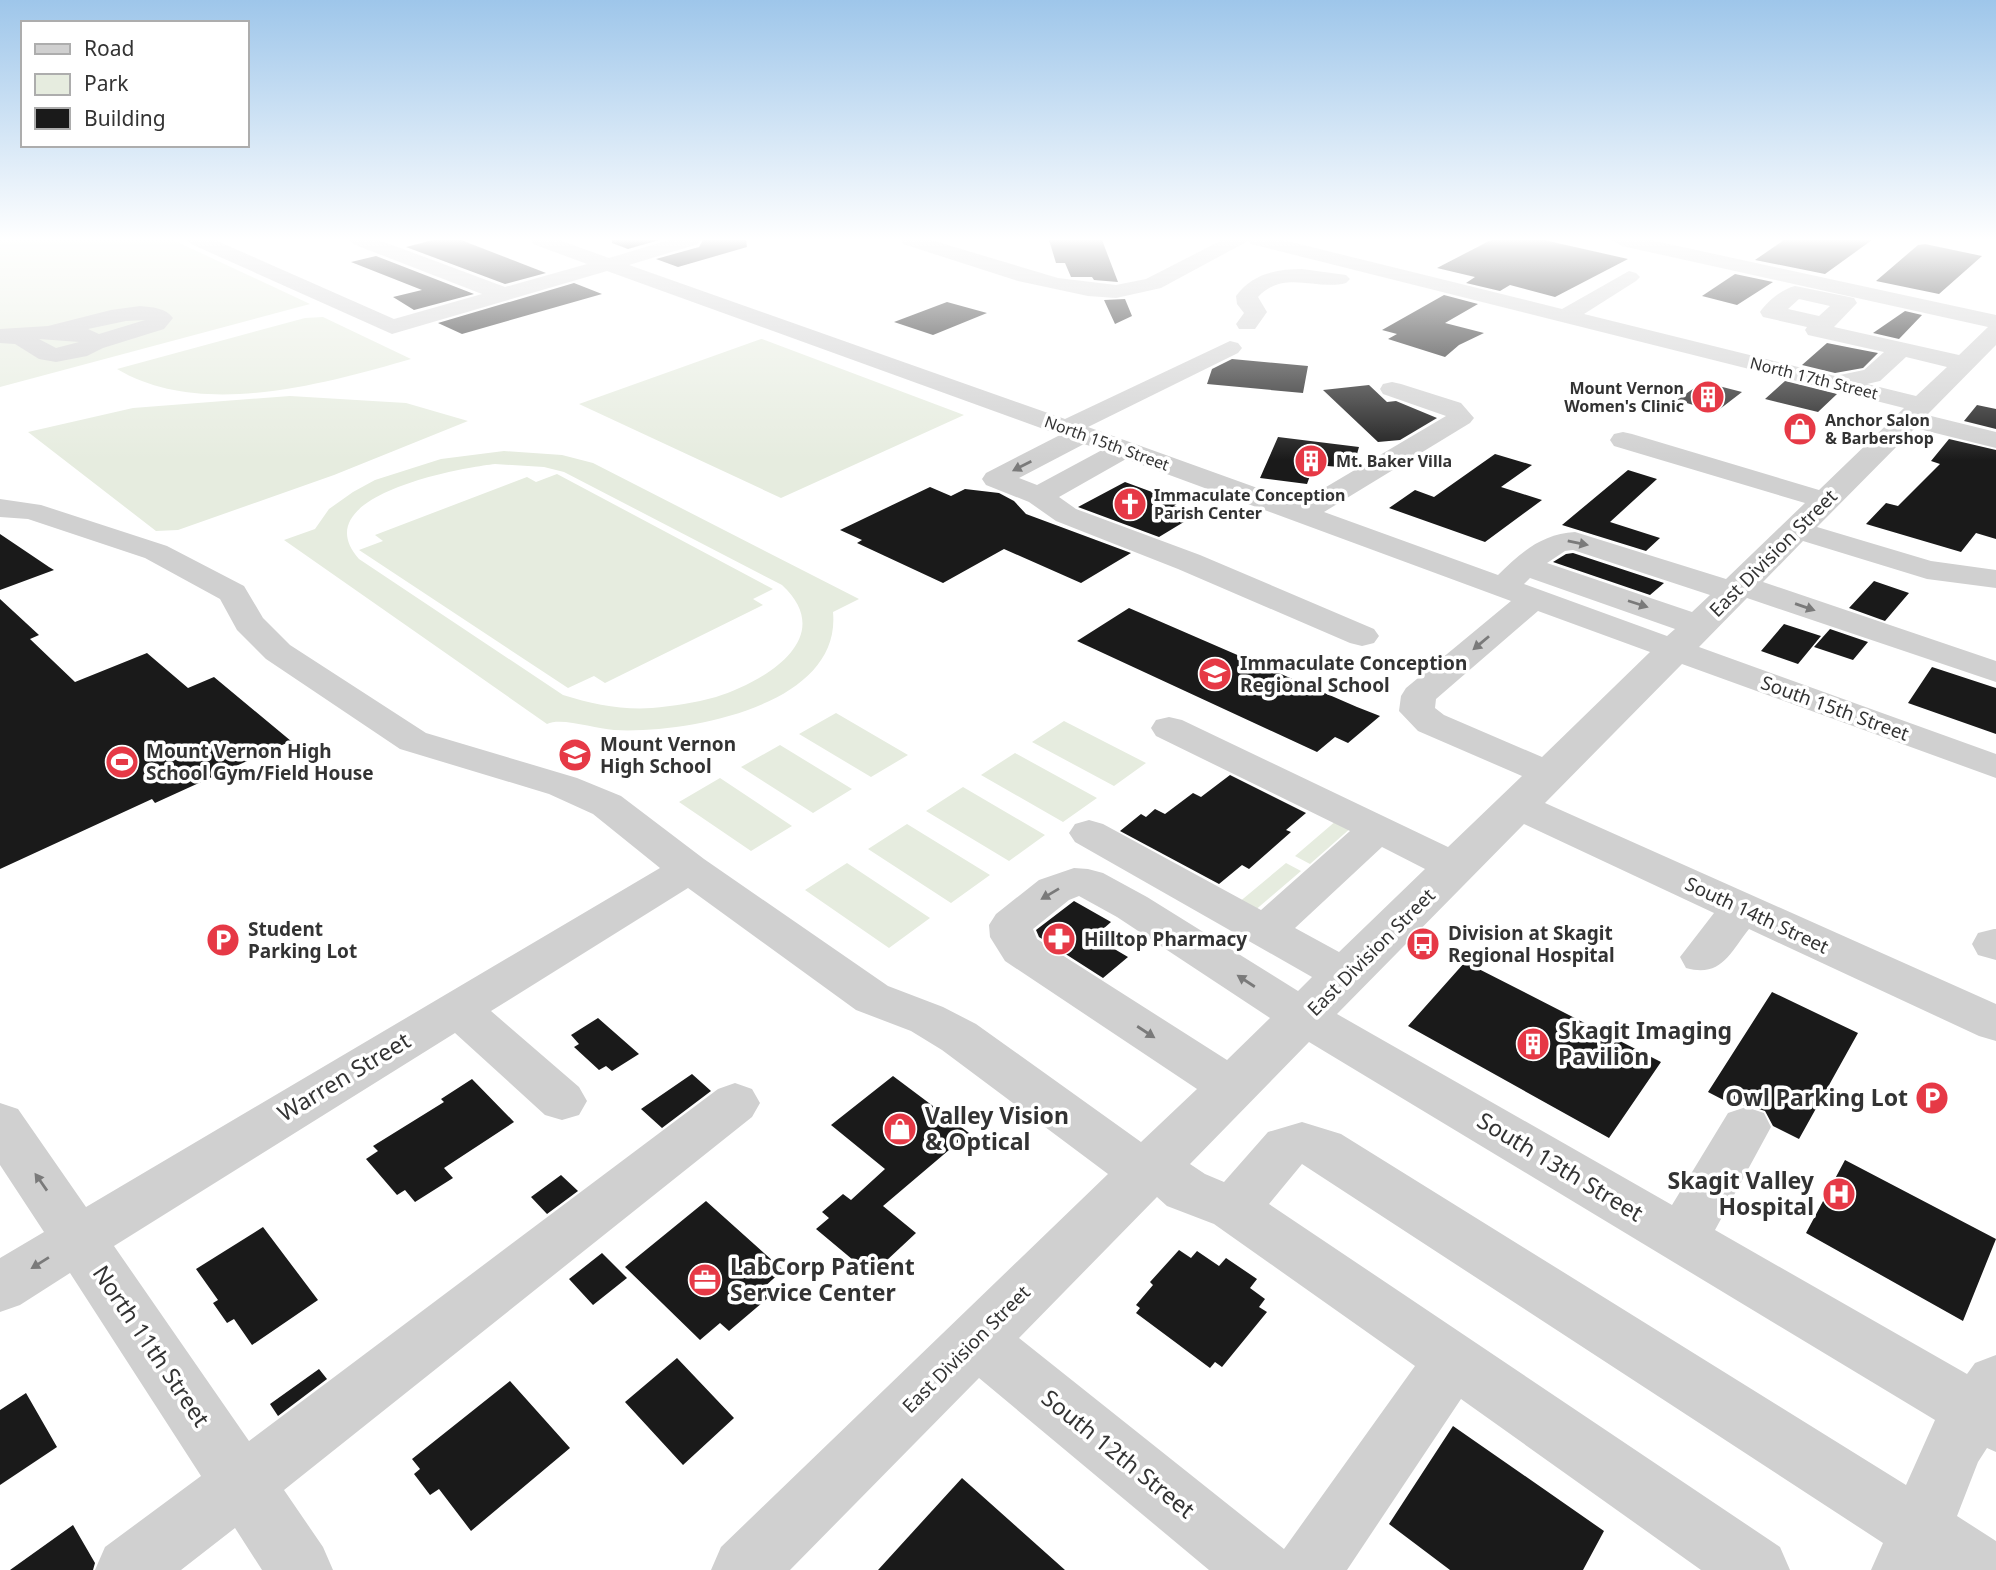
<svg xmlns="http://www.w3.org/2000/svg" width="1996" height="1570" font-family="'Noto Sans',sans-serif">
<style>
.green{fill:#e6ecdf;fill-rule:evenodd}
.building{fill:#1a1a1a}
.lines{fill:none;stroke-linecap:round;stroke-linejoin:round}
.minor{fill:#d0d0d0;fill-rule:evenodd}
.oneway{fill:#7a7a7a}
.labels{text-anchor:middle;stroke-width:7;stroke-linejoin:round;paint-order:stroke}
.far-street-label{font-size:16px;fill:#333;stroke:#fff}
.far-poi-label{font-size:16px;font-weight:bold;fill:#333;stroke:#fff;text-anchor:start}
.street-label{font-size:19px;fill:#333;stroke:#fff}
.poi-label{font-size:19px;font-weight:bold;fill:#333;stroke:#fff;text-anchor:start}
.near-poi-label{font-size:23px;font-weight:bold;fill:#333;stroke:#fff;text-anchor:start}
.near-street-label{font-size:23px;fill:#333;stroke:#fff}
</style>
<rect width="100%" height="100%" fill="#fff"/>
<path class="green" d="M0,240H173L310,304L0,387Z
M323,317L411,359C324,384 201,419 117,369L305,318Z
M761,339H762L964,415L781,498L579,404Z
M290,396L406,403L468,421L334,475L178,530L156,531L28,432L133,408Z
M504,451L562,455L593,463L859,599L833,612C842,707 683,734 614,730C595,729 562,717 547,724L284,540L315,529L329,509L353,492L375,480L441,459ZM495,464L544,467L564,472L782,585C839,638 764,682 716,697C695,703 673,706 652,708C621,710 592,704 563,695L359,559C303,496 459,468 495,464Z
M557,474L773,589L753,599L763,605L605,683L594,676L568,688L359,550L383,541L375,535L527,477L536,482Z
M836,713L908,755L871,777L799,734Z
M1064,721L1146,763L1114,786L1032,742Z
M780,745L852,789L813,813L741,767Z
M1015,753L1097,798L1063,822L981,775Z
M720,778L792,826L751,851L679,802Z
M963,787L1045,835L1009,861L926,811Z
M1337,820L1352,827L1310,864L1295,856Z
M907,824L990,875L951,903L868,849Z
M847,863L930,918L889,948L805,890Z
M1286,863L1301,871L1253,912L1238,903Z"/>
<path class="building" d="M433,240H461L546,273L505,284L406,247Z
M612,240H659L628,249L612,243Z
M703,240H746L747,247L678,267L656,259L699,247Z
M1049,240H1102L1118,282L1094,280L1092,277H1071L1065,263H1056Z
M1491,240H1544L1628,259L1555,297L1510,285L1500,291L1466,283L1475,277L1437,268Z
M1784,240H1872L1825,274L1755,260Z
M1925,244L1982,256L1939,294L1876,281L1918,245Z
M376,256L474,294L414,310L393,297L422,290L351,262Z
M1735,274L1773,282L1737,305L1702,296Z
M574,283L602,294L462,334L438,323Z
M1444,295L1478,304L1445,323L1484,333L1459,345L1445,357L1388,339L1397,334L1382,330Z
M1125,299L1132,316L1115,324L1104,300Z
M947,302L987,313L933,335L894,322Z
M1905,311L1922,315L1899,339L1873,333Z
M1827,343L1852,348L1878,353L1863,368L1835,373L1802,365Z
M1232,359L1308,366L1303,393L1207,384L1212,369Z
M1785,381L1837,394L1818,412L1765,399Z
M1703,382L1742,392L1716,412L1677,400Z
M1369,385L1387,402L1396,401L1437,418L1400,440L1378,442L1323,390Z
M1977,405L1996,409V429L1964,421Z
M1278,437L1359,447L1353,468L1314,465L1307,484L1260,478Z
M1949,439L1996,450V539L1976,533L1961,552L1866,524L1886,503L1898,506L1940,464L1931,461Z
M1495,454L1532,465L1501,487L1542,500L1485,542L1389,508L1415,490L1434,497Z
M1628,470L1657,479L1610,522L1660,538L1646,551L1562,525Z
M1125,482L1179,502L1174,506L1197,514L1159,537L1078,507Z
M930,487L951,496L965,489L999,493L1014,501L1026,514L1131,553L1081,583L1004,549L943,583L857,543L862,540L840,530Z
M0,534L49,567L54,570L0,590Z
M1573,553L1664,583L1650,595L1553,562L1566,554Z
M1874,581L1909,593L1885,621L1849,608Z
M0,599L39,635L30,639L75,682L147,653L188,688L214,677L291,741L155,803L152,799L0,869Z
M1129,608L1357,707L1380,716L1348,743L1335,737L1317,752L1077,641Z
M1784,624L1821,636L1798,664L1761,651Z
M1830,629L1868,642L1853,660L1814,647Z
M1932,667L1996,688V734L1908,703Z
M1230,775L1306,813L1286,830L1291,832L1249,869L1242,865L1219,884L1120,831L1141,814L1146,817L1155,809L1165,814L1193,793L1201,797Z
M1074,901L1111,922L1094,937L1128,957L1103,978L1039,937L1036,930Z
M1465,962L1661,1062L1609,1138L1408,1026Z
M1772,992L1858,1033L1799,1139L1773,1126L1765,1111L1747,1105L1737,1107L1708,1092Z
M598,1018L639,1054L612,1071L606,1066L599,1070L574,1047L579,1044L571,1035Z
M692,1074L711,1091L662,1128L641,1109Z
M893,1076L969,1133L883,1206L916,1233L871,1275L816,1229L829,1218L822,1212L843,1194L851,1200L885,1169L831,1125Z
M472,1079L514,1122L444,1168L453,1178L415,1202L405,1190L397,1195L366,1159L378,1151L373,1146L444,1102L441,1099Z
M1845,1160L1996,1239L1963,1321L1806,1233Z
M561,1175L578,1191L547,1214L531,1197Z
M706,1201L783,1270L761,1290L769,1297L729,1331L720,1323L700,1340L625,1267Z
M263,1227L318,1300L252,1345L234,1319L227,1323L213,1303L218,1300L196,1269Z
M1179,1250L1191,1258L1197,1251L1219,1266L1226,1258L1257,1279L1250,1288L1265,1299L1259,1307L1267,1312L1222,1367L1215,1362L1210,1368L1136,1313L1140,1308L1136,1305L1153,1285L1150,1282Z
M602,1253L627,1278L593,1305L569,1279Z
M677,1358L734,1418L683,1465L625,1402Z
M319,1369L327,1379L278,1416L270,1404Z
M510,1381L570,1448L471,1531L439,1489L430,1495L414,1474L420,1469L412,1459Z
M26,1393L57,1447L0,1485V1410Z
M1453,1426L1604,1531L1583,1570H1450L1389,1524Z
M962,1478L1065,1570H878Z
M73,1525L95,1563L93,1570H10Z"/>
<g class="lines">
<path class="minor" d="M188,240H215L394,319L482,294L353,244L350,240H379L505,287L587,264L533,244L530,240H559L609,258L669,240H701L698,244L629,265L1065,419L1230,341L1238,343L1242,348L1238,353L1088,427L1299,503L1446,416L1383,394L1380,389L1383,384L1392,382L1401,384L1461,403L1474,418L1470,423L1324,512L1498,575C1521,552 1542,534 1575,532L1726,579L1805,503L1614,446L1610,440L1614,434L1623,432L1632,434L1819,490L1904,408L1251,244L1248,241L1161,288L1116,298L1088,296L1018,281L903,244L900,240H931L1058,278L1116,285L1146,279L1222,240H1283L1562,309L1629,271L1636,273L1640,277L1636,281L1584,314L1835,376L1864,370L1884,352L1808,335L1805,330L1807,327L1763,317L1760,312C1768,301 1782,289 1795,286L1854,298L1857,303L1834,327L1959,355L1988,327L1622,246L1612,240H1650L1996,315V345L1927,415L1996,432V448L1915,428L1817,527L1931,561L1996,570V588L1927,579L1803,541L1763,582L1996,661V682L1747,598L1699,647L1996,754V778L1682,664L1545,803L1996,1004V1041L1979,1036L1749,929C1730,953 1721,978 1686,968L1680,957L1714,913L1524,824L1337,1014L1672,1205L1728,1113L1746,1107L1764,1113L1771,1127L1715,1230L1967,1374L1975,1363L1996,1355V1452L1987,1448L1978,1462L1957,1516L1996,1541V1570H1871L1883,1543L1302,1164L1269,1204L1780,1547L1790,1570H1701L1461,1399L1347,1570H1209L979,1378L790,1570H711L721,1547L1108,1174L942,1050L911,1031L856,1010L688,888L491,1011L579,1087L587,1101L579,1115L562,1120L545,1115L455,1033L114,1246L249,1441L718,1089L735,1083L752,1089L760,1103L752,1117L284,1490L323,1547L333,1570H262L235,1528L181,1570H95L105,1547L201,1476L70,1273L20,1305L0,1312V1258L44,1232L0,1165V1103L18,1109L86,1207L660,868L593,814L549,794L400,749L266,659L237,630L220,599L145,558L28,519L0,517V499L41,505L167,546L244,586L263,618L290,645L426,733L577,778L621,796L704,859L888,986L943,1007L976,1024L1141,1142L1197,1089L1005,961L990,937L989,925L996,914L1039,880L1074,868L1088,869L1103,873L1147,897L1298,991L1312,977L1075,842L1069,833L1075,824L1089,820L1103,824L1261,910L1350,831L1156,736L1151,728L1156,720L1169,717L1182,720L1448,847L1522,776L1418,731L1399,711L1401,696L1406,688L1511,601L1126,459L1059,497L1076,509L1200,555L1374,629L1379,636L1374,643L1362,646L1350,643L1178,569L1056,521L1029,502L986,485L982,479L986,473L1060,435L607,271L392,334L191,244ZM1799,299L1830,306L1819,316L1788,309ZM1906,357L1947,367L1916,396L1867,384L1880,381ZM1084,444L1102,450L1037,485L1019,478ZM1573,550L1710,595L1692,612L1547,563L1565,551ZM1530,578L1675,629L1667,636L1524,584ZM1538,611L1650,652L1542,757L1444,715L1435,708L1436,699ZM1382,847L1425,869L1339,952L1295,928ZM1079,896L1117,917L1270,1018L1227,1060L1037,939L1033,929L1069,900ZM1309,1042L1935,1420L1906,1485L1341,1134L1302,1122L1268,1132L1224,1182L1205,1174L1190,1164ZM1157,1197L1167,1206L1214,1224L1415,1366L1284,1549L1019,1338Z
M1302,269L1346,275L1350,279L1346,283C1316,291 1284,269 1258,297L1267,312L1255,329H1239L1236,324L1244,313L1237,304L1236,296C1252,274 1276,269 1302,269Z
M140,306C152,307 166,308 173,318L164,329L103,348L87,356L56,362L39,359L15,344L0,343V329L48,326L111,310ZM145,320L99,334L88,329L126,321ZM39,339L79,342L56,348Z
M1994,929H1996V960L1978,955L1972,944L1978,933Z"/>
</g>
<defs><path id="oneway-solid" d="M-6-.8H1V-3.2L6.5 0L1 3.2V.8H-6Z" transform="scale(1.75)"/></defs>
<g class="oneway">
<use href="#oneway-solid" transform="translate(1022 466) rotate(153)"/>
<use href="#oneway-solid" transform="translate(1578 543) rotate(12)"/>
<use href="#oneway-solid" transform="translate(1638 604) rotate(18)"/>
<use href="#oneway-solid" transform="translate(1805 607) rotate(19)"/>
<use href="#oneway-solid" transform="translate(1481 643) rotate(140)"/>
<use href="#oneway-solid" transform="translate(1050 894) rotate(149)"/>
<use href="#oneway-solid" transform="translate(1246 981) rotate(-147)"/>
<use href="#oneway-solid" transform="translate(1146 1032) rotate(33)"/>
<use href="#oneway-solid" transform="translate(41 1182) rotate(-125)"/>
<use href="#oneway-solid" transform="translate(40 1263) rotate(148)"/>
</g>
<linearGradient id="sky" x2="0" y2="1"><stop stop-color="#9ec6ea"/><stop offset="0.52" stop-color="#fff"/><stop offset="1" stop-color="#fff" stop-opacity="0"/></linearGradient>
<rect width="1996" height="460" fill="url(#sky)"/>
<defs>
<symbol id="building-disc" viewBox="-11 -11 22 22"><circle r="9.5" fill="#e63946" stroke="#fff"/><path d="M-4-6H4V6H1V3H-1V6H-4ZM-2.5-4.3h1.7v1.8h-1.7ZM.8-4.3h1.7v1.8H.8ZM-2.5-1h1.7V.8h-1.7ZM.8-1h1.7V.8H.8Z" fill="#fff"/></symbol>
<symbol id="shop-disc" viewBox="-11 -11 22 22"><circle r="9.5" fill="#e63946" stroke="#fff"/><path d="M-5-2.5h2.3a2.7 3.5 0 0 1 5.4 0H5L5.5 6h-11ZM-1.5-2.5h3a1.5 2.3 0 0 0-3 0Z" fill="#fff"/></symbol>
<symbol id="church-disc" viewBox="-11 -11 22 22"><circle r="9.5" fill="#e63946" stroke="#fff"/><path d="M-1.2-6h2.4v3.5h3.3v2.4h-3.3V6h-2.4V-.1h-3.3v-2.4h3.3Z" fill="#fff"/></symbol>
<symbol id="school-disc" viewBox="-11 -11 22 22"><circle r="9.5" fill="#e63946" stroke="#fff"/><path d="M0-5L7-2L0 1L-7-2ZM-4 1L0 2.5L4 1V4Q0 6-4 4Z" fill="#fff"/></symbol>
<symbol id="stadium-disc" viewBox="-11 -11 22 22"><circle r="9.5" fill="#e63946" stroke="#fff"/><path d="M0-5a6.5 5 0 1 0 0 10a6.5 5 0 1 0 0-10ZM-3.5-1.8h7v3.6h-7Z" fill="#fff"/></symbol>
<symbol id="pharmacy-disc" viewBox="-11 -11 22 22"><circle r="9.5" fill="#e63946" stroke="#fff"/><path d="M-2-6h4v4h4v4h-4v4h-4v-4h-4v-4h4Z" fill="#fff"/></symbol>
<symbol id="parking-disc" viewBox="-11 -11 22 22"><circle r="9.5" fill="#e63946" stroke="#fff"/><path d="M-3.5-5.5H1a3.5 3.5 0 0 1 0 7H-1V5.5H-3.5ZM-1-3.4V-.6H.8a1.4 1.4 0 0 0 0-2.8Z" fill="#fff"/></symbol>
<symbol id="bus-disc" viewBox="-11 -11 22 22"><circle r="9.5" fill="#e63946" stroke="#fff"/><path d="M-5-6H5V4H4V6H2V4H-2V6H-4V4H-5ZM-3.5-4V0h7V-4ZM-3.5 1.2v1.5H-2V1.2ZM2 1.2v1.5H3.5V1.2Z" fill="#fff"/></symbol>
<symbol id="hospital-disc" viewBox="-11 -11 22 22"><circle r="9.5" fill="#e63946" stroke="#fff"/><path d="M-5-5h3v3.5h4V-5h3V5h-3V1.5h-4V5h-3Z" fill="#fff"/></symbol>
<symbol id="office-disc" viewBox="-11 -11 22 22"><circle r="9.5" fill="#e63946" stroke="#fff"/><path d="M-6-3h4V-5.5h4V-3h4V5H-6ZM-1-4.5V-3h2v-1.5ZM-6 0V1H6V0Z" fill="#fff"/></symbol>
</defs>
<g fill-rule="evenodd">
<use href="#building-disc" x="1689" y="378" width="38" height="38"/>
<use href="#shop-disc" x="1781" y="410" width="38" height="38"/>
<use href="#building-disc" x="1292" y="442" width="38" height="38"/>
<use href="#church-disc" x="1111" y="485" width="38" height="38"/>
<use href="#school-disc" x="1196" y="655" width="38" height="38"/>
<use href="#school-disc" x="556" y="736" width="38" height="38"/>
<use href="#stadium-disc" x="103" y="743" width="38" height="38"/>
<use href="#pharmacy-disc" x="1040" y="920" width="38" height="38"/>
<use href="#parking-disc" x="204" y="921" width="38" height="38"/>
<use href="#bus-disc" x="1404" y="925" width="38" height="38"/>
<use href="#building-disc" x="1514" y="1025" width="38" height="38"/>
<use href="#parking-disc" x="1913" y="1079" width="38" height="38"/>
<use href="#shop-disc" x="881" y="1110" width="38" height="38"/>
<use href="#hospital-disc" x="1820" y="1175" width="38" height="38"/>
<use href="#office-disc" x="686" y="1261" width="38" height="38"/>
</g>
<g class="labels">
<g class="far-street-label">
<text transform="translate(1814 378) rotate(14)" y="6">North 17th Street</text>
<text transform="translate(1107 443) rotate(20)" y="6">North 15th Street</text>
</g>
<g class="far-poi-label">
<text x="1684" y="394" text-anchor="end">Mount Vernon<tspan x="1684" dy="18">Women's Clinic</tspan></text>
<text x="1825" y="426">Anchor Salon<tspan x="1825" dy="18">&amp; Barbershop</tspan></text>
<text x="1336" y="467">Mt. Baker Villa</text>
<text x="1154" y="501">Immaculate Conception<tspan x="1154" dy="18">Parish Center</tspan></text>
</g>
<g class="street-label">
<text transform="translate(1773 553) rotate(-45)" y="7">East Division Street</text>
<text transform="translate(1835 708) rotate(20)" y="7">South 15th Street</text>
<text transform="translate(1757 915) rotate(25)" y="7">South 14th Street</text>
<text transform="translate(1371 952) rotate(-45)" y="7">East Division Street</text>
<text transform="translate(966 1349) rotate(-45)" y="7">East Division Street</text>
</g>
<g class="poi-label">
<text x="1240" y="670">Immaculate Conception<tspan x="1240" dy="22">Regional School</tspan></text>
<text x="600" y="751">Mount Vernon<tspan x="600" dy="22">High School</tspan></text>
<text x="146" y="758">Mount Vernon High<tspan x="146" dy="22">School Gym/Field House</tspan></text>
<text x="248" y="936">Student<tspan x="248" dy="22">Parking Lot</tspan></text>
<text x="1448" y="940">Division at Skagit<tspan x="1448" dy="22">Regional Hospital</tspan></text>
<text x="1084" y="946">Hilltop Pharmacy</text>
</g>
<g class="near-poi-label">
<text x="1558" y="1039">Skagit Imaging<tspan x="1558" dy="26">Pavilion</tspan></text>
<text x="1908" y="1106" text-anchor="end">Owl Parking Lot</text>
<text x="925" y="1124">Valley Vision<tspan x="925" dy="26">&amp; Optical</tspan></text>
<text x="1814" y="1189" text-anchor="end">Skagit Valley<tspan x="1814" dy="26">Hospital</tspan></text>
<text x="730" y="1275">LabCorp Patient<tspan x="730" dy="26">Service Center</tspan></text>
</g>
<g class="near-street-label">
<text transform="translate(344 1077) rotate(-31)" y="8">Warren Street</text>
<text transform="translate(1560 1167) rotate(31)" y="8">South 13th Street</text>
<text transform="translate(151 1346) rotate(56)" y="8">North 11th Street</text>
<text transform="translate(1118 1454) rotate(39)" y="8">South 12th Street</text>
</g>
</g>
<rect x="21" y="21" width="228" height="126" fill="#ffffff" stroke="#adadad" stroke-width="2"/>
<rect x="35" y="44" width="35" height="10" fill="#d0d0d0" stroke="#adadad" stroke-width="2"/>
<text x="84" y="56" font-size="21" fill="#333333">Road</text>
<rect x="35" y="74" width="35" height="21" fill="#e6ecdf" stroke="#adadad" stroke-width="2"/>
<text x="84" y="91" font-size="21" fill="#333333">Park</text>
<rect x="35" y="108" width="35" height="21" fill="#1a1a1a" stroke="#adadad" stroke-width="2"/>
<text x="84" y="126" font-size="21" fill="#333333">Building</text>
</svg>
